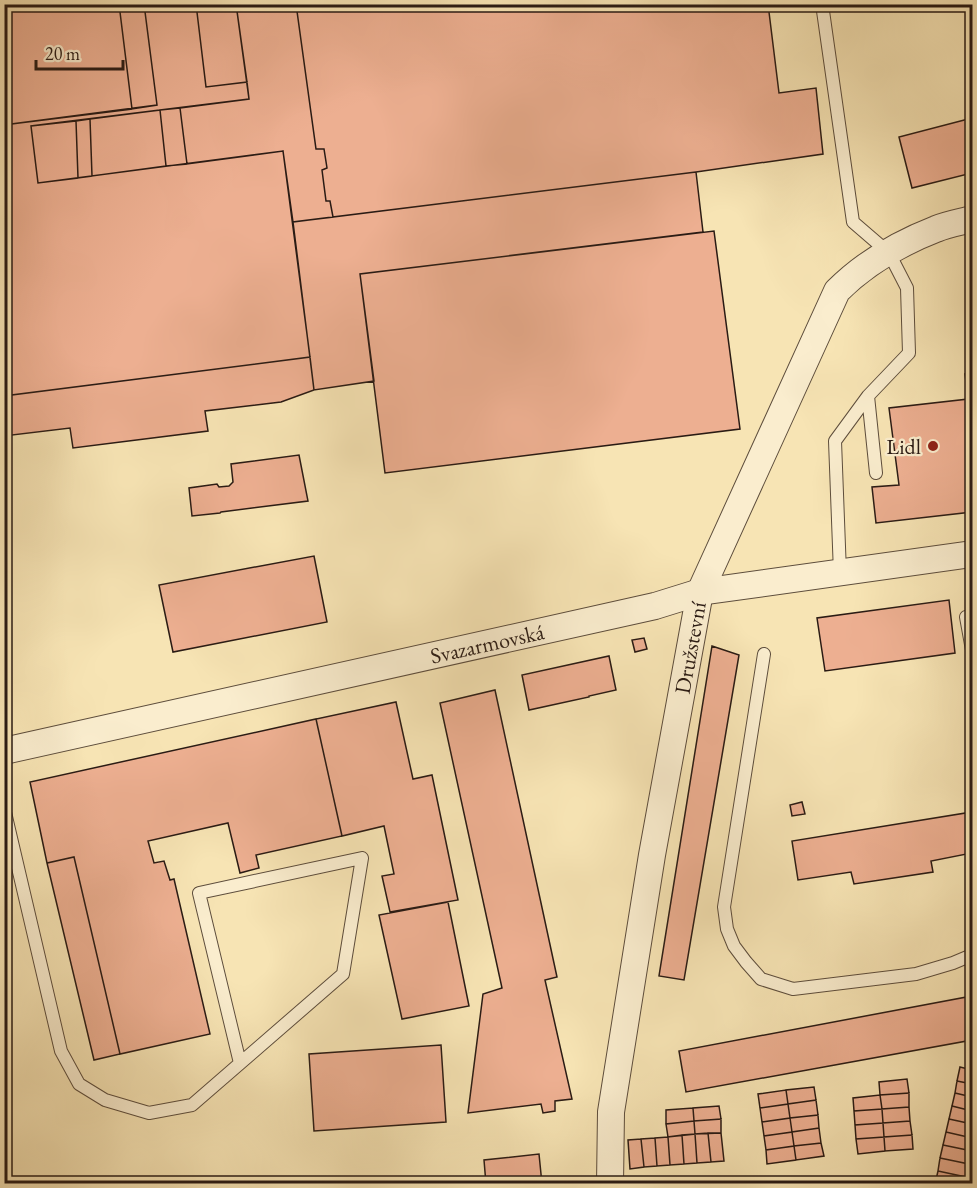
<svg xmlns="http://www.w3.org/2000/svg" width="977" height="1188" font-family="'EB Garamond',serif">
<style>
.building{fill:#edaf91;stroke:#2a1b14;stroke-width:1.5}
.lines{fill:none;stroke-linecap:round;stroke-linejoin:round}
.service-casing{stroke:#5d4d3c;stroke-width:14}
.minor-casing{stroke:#5d4d3c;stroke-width:28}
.service{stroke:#faedce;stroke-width:12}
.minor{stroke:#faedce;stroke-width:26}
.poi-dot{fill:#8f2418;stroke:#faedce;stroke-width:2}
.labels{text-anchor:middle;stroke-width:4.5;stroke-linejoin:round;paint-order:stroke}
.poi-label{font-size:22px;fill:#2a1b14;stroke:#faedce;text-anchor:end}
.street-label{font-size:22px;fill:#2a1b14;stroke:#faedce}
</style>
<rect width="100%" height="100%" fill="#f7e4b4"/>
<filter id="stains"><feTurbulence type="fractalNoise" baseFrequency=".00333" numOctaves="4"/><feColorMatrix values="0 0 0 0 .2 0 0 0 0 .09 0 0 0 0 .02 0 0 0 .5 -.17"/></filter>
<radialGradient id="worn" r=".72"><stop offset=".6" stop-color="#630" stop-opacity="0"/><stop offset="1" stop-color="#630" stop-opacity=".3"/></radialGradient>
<path class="building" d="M4,4H119L132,109L4,125Z
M119,4H144L157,105L132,109Z
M144,4H196L206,87L247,82L249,99L31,126L38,183L283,151L310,357L4,396V125L157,105Z
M196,4H236L247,82L206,87Z
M236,4H296L316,149H324L327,168L322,170L326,201H330L333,217L293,222L283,151L187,164L180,108L249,99Z
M296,4H768L779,93L816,88L823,154L696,172L333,217L330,201H326L322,170L327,168L324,149H316Z
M180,108L187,164L166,166L160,110Z
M160,110L166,166L92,176L90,119Z
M972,118V173L912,188L899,137Z
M90,119L92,176L78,178L76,121Z
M76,121L78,178L38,183L31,126Z
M696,172L703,232L360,274L374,381L314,390L293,222Z
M714,231L740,429L385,473L360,274Z
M310,357L314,390L281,402L205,411L208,431L73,448L70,428L4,436V396Z
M972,373V512L876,523L872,487L899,485L889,408L968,399L965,374Z
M299,455L308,501L221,512L220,513L192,516L189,488L217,484L219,487L229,486L233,482L231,464Z
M314,556L327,622L173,652L159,585Z
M949,600L955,653L825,671L817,618Z
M644,638L647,649L635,652L632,640Z
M712,646L739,655L684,980L659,976Z
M609,656L616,690L589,696V697L529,710L522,675Z
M495,690L557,977L545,980L572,1099L555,1101V1111L543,1113L541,1104L468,1113L483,994L502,988L440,703Z
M396,702L413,779L432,775L458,900L390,912L382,876L394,874L384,826L342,836L316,719Z
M316,719L342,836L256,855L259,868L240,873L228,823L148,841L154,863L164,861L170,880L174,879L210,1034L120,1054L74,857L47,863L30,782Z
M802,802L805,814L792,816L790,805Z
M972,812V853L931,861L933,872L854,884L851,872L798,880L792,841Z
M74,857L120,1054L94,1060L47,863Z
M448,902L469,1006L402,1019L379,915Z
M972,996V1040L686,1092L679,1051Z
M441,1045L446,1122L314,1131L309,1054Z
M960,1067L972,1070V1084L957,1081Z
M907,1079L909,1093L880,1095L879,1082Z
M957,1081L972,1084V1097L955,1093Z
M814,1087L816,1100L788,1104L786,1090Z
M786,1090L788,1104L760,1108L758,1094Z
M909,1093V1107L882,1109L880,1095Z
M955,1093L972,1097V1111L952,1106Z
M880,1095L882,1109L854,1111L853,1098Z
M816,1100L818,1115L790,1118L788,1104Z
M788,1104L790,1118L762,1122L760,1108Z
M719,1106L721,1119L694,1121L693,1108Z
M952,1106L972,1111V1124L949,1119Z
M909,1107L910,1121L883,1123L882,1109Z
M693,1108L694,1121L666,1124V1110Z
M882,1109L883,1123L855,1125L854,1111Z
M818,1115L819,1128L792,1132L790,1118Z
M790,1118L792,1132L764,1136L762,1122Z
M721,1119V1133L695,1134L694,1121Z
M949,1119L972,1124V1138L946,1132Z
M694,1121L695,1134L668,1137L666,1124Z
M910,1121L912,1135L884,1137L883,1123Z
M883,1123L884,1137L856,1139L855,1125Z
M819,1128L821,1143L794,1146L792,1132Z
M792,1132L794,1146L766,1150L764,1136Z
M946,1132L972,1138V1151L943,1145Z
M708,1133H721L724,1161L711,1162Z
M708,1133L711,1162L697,1163L695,1134Z
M695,1134L697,1163L684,1164L682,1135Z
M682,1135L684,1164L670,1165L668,1137Z
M912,1135L913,1149L885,1151L884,1137Z
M668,1137L670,1165L657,1166L655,1138Z
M884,1137L885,1151L858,1154L856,1139Z
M655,1138L657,1166L644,1167L641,1139Z
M641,1139L644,1167L630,1169L628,1140Z
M821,1143L824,1156L796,1160L794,1146Z
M943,1145L972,1151L969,1164L940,1158Z
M794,1146L796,1160L767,1164L766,1150Z
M539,1154L542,1184H486L484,1160Z
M940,1158L969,1164L966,1177L938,1171Z
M938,1171L966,1177L964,1184H935Z"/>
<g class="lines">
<defs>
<path id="service" d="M822,4L853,222L889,253L907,288L909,353L868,396L835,441L840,573
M868,396L876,473
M966,617L972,650
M764,654L724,907L727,929L734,946L746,962L761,979L793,989L916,974L953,963L972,955
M4,808L61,1051L79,1084L105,1100L149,1113L192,1105L343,974L362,858L199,893L240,1063"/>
<g id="minor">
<path id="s1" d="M4,751L655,606L700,592L972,554"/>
<path id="s2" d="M610,1184L611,1112L652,855L700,592L837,291C864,264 900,243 936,229C948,224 961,222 972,219"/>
</g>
</defs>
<use href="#service" class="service-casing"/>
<use href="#minor" class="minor-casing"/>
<use href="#service" class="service"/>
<use href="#minor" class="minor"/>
</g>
<circle class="poi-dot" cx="933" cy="446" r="6"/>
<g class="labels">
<g class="poi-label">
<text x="921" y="454">Lidl</text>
</g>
<g class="street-label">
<text dy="8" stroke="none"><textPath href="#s1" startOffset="495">Svazarmovská</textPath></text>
<text dy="8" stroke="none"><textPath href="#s2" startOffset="543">Družstevní</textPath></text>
</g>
</g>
<rect width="977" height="1188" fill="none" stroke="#f7e4b4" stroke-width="24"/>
<rect x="6" y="6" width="965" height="1176" fill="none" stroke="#2a1b14" stroke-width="3"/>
<rect x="12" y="12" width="953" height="1164" fill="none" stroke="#2a1b14" stroke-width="1.5"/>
<path d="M36 60v9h87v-9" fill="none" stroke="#2a1b14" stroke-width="3"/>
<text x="45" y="60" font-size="18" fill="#2a1b14" stroke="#faedce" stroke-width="4.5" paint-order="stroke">20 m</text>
<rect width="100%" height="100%" filter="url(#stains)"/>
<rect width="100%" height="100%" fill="url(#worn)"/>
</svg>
